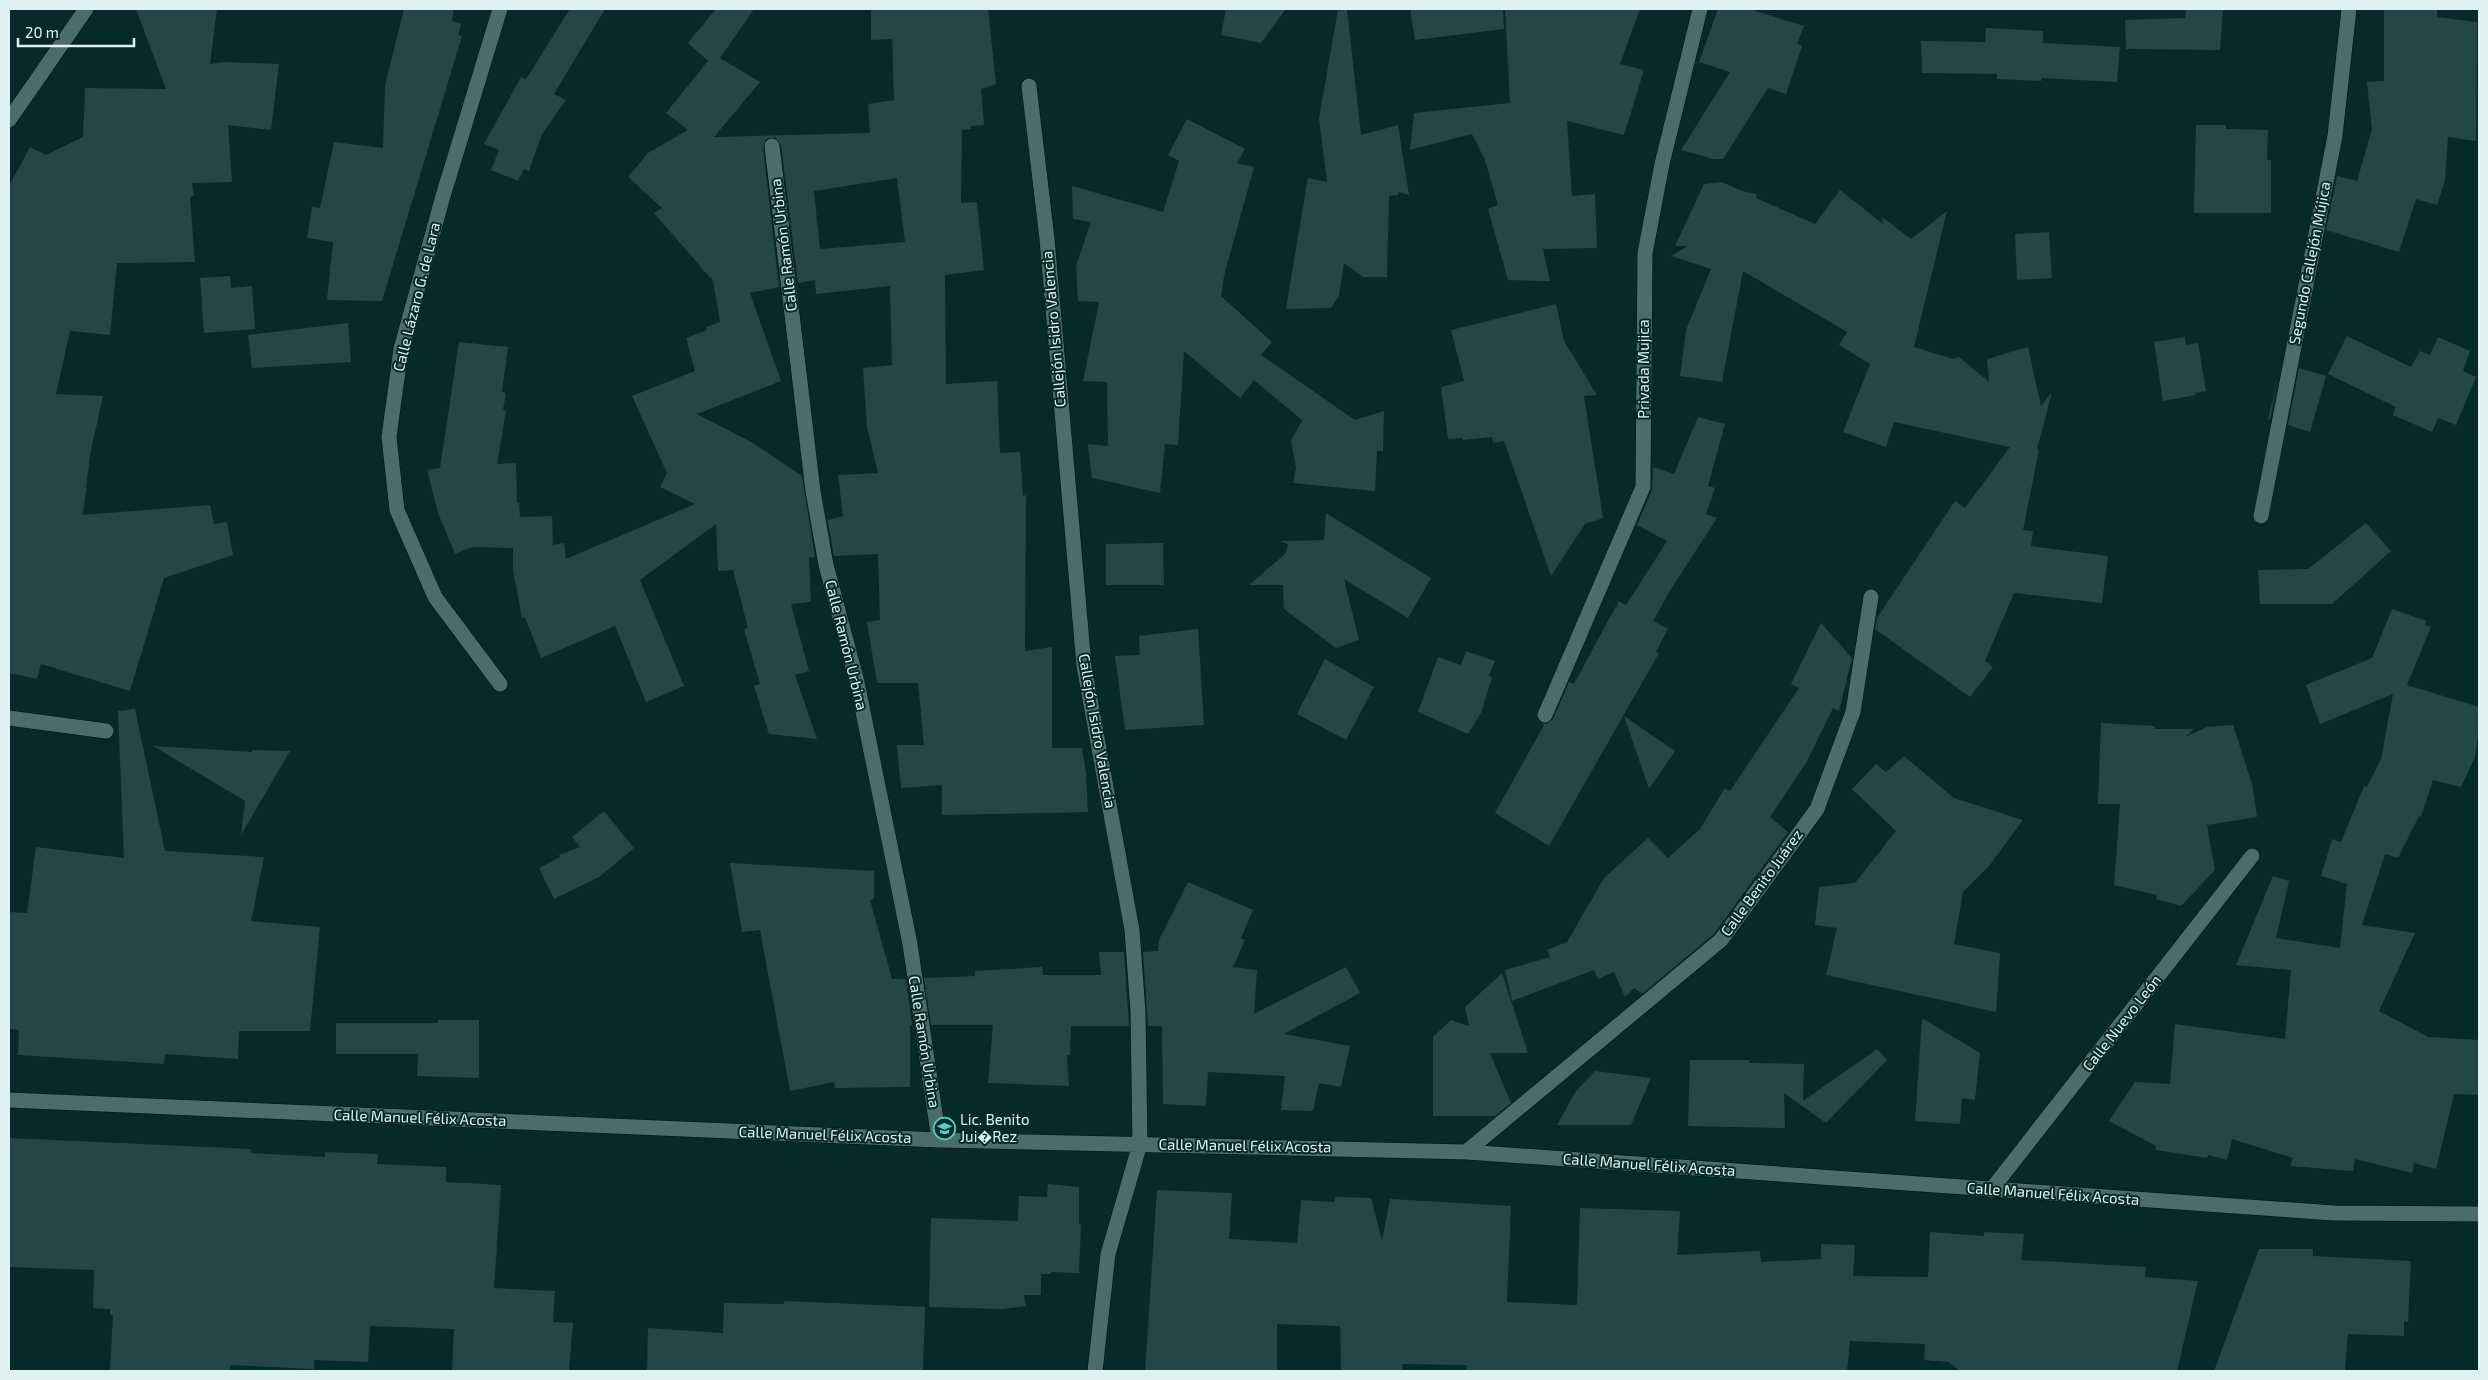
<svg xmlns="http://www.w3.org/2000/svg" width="2488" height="1380" font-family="'Exo 2',sans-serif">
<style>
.building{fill:#254646;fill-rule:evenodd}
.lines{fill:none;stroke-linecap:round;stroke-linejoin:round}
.minor-casing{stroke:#001110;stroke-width:16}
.minor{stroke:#4a6c6b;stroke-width:15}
.labels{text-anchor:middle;stroke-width:4;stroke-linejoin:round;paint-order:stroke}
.street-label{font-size:15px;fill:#dff2f1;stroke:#062929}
.poi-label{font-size:15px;fill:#dff2f1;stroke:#062929;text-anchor:start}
</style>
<rect width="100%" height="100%" fill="#062929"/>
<path class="building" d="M136,9H217L210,64L224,62L279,64L271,130L228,125L232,182L192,183L194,196L190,197L195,262L117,263L110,335L70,331L56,394L103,396L90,455L83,515L210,505L214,524L227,522L233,555L164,578L130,691L41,664L37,679L9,673V186L30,147L46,155L83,137L85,88L166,89Z
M404,9H454L452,21L461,24L458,35L462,36L382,301L327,300L333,242L307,238L312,207L320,208L334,142L383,148L385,86Z
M570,9H605L554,94L566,100L542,134L529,171L524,169L518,181L491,170L499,150L484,144L521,77L526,79Z
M716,9H754L720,58L760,82L714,137L870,133L868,104L894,100L892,39L871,40V9H988L996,84L981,89L984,125L971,126V129L962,130L961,203L977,202L984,270L945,275L946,384L997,381L1000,453L1020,452L1023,496L1026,495L1025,651L1052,647V748H1082L1086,774L1088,812L942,815V785L901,788L897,745H924L918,683H877L867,622L880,620L878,554L834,556L827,517L828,520L843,516L838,475L878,473L867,427L863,368L892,365L890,286L816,294L815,280L798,283L781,145L775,137L766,139L763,147L779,287L750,293L781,381L697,414L753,443L802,476L815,557L809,558L811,602L791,604L809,671L795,675L817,739L769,734L754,686L760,684L744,629L748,628L733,570L718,571L716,524L640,580L684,686L646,702L615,626L541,658L525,617L522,618L513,570V548L472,547L455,554L438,513L427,470L440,468L459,342L508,347L502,392L506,393L503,410H506L497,464L516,463L517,503H519L520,517L552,516L553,545L564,543L566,559L695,504L660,487L667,473L632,396L695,371L686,338L707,330L706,327L720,322L713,281L654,213L662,208L628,177L648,153L688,130L666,113L708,61L688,43ZM897,178L905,242L820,249L814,191Z
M1226,9H1286L1261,43L1221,35Z
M1338,9H1347L1361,135L1398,125L1409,195L1398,192V195L1389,196L1387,277H1363L1344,263L1339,296L1331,308L1286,309L1308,178L1327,182L1319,119Z
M1410,9H1503L1504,29L1415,40Z
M1505,9H1640L1620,64L1644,70L1624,135L1567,121L1572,196L1595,194L1597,248L1543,249L1550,281L1508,280L1488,209L1498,205L1485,160L1472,134L1410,150L1414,113L1510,103Z
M1718,9H1749L1804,26L1797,44L1802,46L1786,94L1768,88L1723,159H1713L1681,150L1730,72L1699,62Z
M2186,9H2223L2220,50L2126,49L2125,20L2185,18Z
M2384,9H2437V17L2477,22L2476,141L2448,137L2445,180L2437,205L2416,199L2399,252L2326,230L2337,176L2357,181L2372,129L2367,82L2384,81Z
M1986,28L2043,31V43L2120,47L2117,82L2041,78V81L1997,79V74L1922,73L1921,41L1985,42Z
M1187,119L1245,149L1237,163L1254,167L1224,276L1221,296L1272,342L1261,355L1355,420L1384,411L1383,451H1377L1375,491L1293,483L1296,468L1291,441L1302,420L1254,380L1240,398L1184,351L1178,445L1165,444L1160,493L1092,478L1088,444L1108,446L1107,382L1083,381L1099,302L1078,301L1076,266L1091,222L1073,219L1072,186L1163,212L1179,161L1168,155Z
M2196,125H2226V129L2268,130L2267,160H2271V213H2194Z
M1722,182L1742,191L1757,194L1756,198L1815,224L1840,190L1883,224L1882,217L1911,239L1947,211L1914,347L1953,359L1959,357L1989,382L1987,359L2028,347L2041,406L2052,392L2037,449L2039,450L2023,530L2033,531L2031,546L2108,556L2102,603L2014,593L1985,661L1993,667L1970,697L1875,629L1877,618L1955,501L1965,508L2010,447L1894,422L1886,447L1843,432L1870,364L1839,345L1847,332L1743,271L1722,382L1680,376L1686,330L1711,269L1671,256L1688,246H1675L1704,184Z
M2049,232L2052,278L2017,280L2015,234Z
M230,276L231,288L252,286L255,329L204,333L200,278Z
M1556,304L1564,341L1597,395L1584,396L1603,518L1585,524L1551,576L1504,441L1493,443L1492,437L1463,440V438L1448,439L1441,387L1464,381L1451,330Z
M348,323L351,362L252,368L248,335Z
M2347,336L2411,367L2420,351L2430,355L2438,337L2470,351L2463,371L2476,377L2456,425L2438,418L2432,432L2393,415L2396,407L2328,374Z
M2185,337L2186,345L2198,343L2206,391L2195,393L2196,395L2163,401L2154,342Z
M2299,368L2326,376L2310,432L2288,425Z
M2278,378L2270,420L2268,419Z
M1698,417L1725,424L1708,486L1715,488L1706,514L1717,518L1671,589L1653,621L1668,629L1656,652L1659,653L1549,846L1495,813L1544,725L1541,723L1547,724L1553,719L1569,682L1574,684L1616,606L1617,608L1618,601L1626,605L1667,541L1637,525L1652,490L1653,467L1674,474Z
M1326,513L1431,578L1408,618L1344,579L1359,640L1336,648L1284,609L1283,585H1249L1285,554L1288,545L1281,541L1324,540Z
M2366,523L2391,551L2332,604H2260L2258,570L2308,569Z
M1163,543L1164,585H1106V544Z
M2392,609L2426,621L2425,625L2431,627L2407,685L2479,707V727L2475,757L2461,787L2433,780L2421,817L2419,816L2398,858L2385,854L2362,925L2415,933L2379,1011L2428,1037L2479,1040V1095L2454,1094L2436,1169L2414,1163L2412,1173L2355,1159L2353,1171L2290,1166L2293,1158L2232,1139L2227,1160L2208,1155L2207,1158L2156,1150V1146L2109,1121L2135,1082L2170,1084L2175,1024L2285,1039L2291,970L2236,965L2273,876L2289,881L2276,938L2340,948L2347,884L2321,876L2332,839L2341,842L2364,786L2367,787L2381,759L2393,694L2320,724L2306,685L2372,658Z
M1821,623L1852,658L1839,711L1833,708L1807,761L1770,817L1788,832L1714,934L1642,994L1634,988L1625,997L1614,972L1598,979L1594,970L1512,1001L1505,970L1550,957L1547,950L1567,942L1604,878L1648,838L1668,858L1700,829L1725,788L1730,791L1799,688L1791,684Z
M1198,629L1204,725L1125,730L1115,656L1140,655L1139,636Z
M1466,651L1495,661L1489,676L1492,677L1481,713L1468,734L1418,712L1438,657L1461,665Z
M1325,659L1374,687L1346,740L1297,714Z
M135,709L165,851L264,857L251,921L320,927L310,1031H239L238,1059L165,1054L164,1064L18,1055L19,1030L9,1029V912L27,913L36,847L124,858L118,711Z
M1624,716L1675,751L1649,789Z
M2101,723L2155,726V729H2194L2185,737L2207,727L2233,725L2252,784L2257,817L2207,825L2215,870L2181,906L2156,899L2157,895L2114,885L2120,804H2098Z
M153,746L252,752V750L290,751L241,835L245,801Z
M1904,756L1954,798L2023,820L1989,866L1963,892L1954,944L2000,953L1996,1012L1826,975L1837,928L1815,925L1819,887L1855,883L1896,831L1852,789L1876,764L1886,772Z
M604,811L634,848L599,877L554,899L539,868L560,857L559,855L580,847L572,837Z
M730,863L874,871V899L870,900L892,979H906L912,1025H910V1087L835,1088L834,1082L790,1091L760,930L742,932Z
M1188,882L1253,910L1241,938L1245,940L1233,967L1257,970L1254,1014L1346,967L1360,993L1284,1034L1350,1046L1341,1087L1319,1083L1313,1111L1281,1110L1285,1076L1208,1072L1206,1106L1163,1104L1162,1026H1148L1143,952L1158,951L1159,940Z
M1099,952H1124L1129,1026H1071L1070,1055H1067L1069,1086L988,1083L993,1025H931L924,978L975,976V971L1042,967L1043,975H1101Z
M1502,973L1528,1053H1490L1511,1103L1495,1116H1433V1037L1451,1020L1469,1026L1465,1007Z
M1922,1018L1980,1053L1975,1100L1962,1098L1960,1124L1915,1121Z
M438,1020H479V1078L417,1076L418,1054H336V1023H438Z
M1877,1049L1887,1060L1826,1123L1784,1093L1785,1128L1688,1126L1690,1060H1749V1063L1804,1064L1803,1101Z
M1595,1071L1651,1078L1631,1125H1557L1576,1091Z
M9,1138L251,1149V1153L325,1157V1152L378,1154L377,1164L446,1167V1182L501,1185L494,1288L555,1291L553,1322L573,1323L569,1371H452L454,1329L370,1326L368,1362L314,1360V1369L230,1365V1371H110L113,1315H110V1309L93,1308L94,1270L9,1267Z
M1048,1184L1079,1187V1224H1081L1079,1273L1051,1272V1274H1041V1295H1024L1026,1306L1003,1309L929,1307L931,1218L1018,1221L1019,1196L1047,1197Z
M1157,1190L1232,1193L1229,1239L1297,1243L1301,1200L1335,1202V1197L1371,1198L1382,1241L1390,1199L1511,1206L1507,1302L1577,1305L1580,1208L1680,1211L1677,1255L1760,1251L1761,1262L1821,1259V1244L1855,1245L1853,1276L1928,1277L1930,1232L1984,1236V1232L2024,1234L2021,1260L2146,1267L2145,1277L2198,1281L2177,1371H1960L1949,1362L1924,1360L1925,1344L1850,1341L1847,1371H1467V1365L1402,1364L1403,1371H1341L1340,1326L1277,1324V1371H1145Z
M2259,1249H2313V1256L2411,1261L2408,1322L2404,1321V1336L2348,1334L2345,1371H2214Z
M784,1301L925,1307L923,1371H647L648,1328L723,1333L724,1303L784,1304Z"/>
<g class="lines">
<defs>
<path id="minor" d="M500,9L443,196L401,349L389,437L397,510L435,597L500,684
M1029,86L1047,239L1084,666L1132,930L1138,1012L1140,1144L1108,1254L1095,1371
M9,120L86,9
M772,146L813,491L826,565L857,682L910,944L939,1140
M2261,516L2335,136L2349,9
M1545,715L1643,487L1645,253L1662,164L1700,9
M9,718L106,731
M9,1100L939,1140L1466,1152L2334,1213L2479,1214
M1466,1152L1721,940L1817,809L1853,712L1871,597
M1991,1190L2252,856"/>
</defs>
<use href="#minor" class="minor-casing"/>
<use href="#minor" class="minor"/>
</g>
<defs>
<symbol id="school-ring" viewBox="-11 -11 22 22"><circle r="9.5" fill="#062929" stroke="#53cdcb" stroke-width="1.5"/><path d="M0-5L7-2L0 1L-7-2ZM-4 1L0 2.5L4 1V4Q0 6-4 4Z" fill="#53cdcb"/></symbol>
</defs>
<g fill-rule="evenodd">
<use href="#school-ring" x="932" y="1116" width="25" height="25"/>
</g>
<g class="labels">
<g class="street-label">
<text transform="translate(784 245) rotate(-97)" y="5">Calle Ramón Urbina</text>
<text transform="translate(2310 263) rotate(-79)" y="5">Segundo Callejón Mújica</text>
<text transform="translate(417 297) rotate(-76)" y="5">Calle Lázaro G. de Lara</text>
<text transform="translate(1054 329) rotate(-95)" y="5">Callejón Isidro Valencia</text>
<text transform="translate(1644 369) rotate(-90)" y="5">Privada Mujica</text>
<text transform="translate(846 645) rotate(76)" y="5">Calle Ramón Urbina</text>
<text transform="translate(1097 731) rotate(80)" y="5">Callejón Isidro Valencia</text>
<text transform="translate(1762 883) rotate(-54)" y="5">Calle Benito Juárez</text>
<text transform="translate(2122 1023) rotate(-52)" y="5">Calle Nuevo León</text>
<text transform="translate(924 1042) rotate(81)" y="5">Calle Ramón Urbina</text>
<text transform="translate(420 1118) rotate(2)" y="5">Calle Manuel Félix Acosta</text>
<text transform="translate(825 1135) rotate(2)" y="5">Calle Manuel Félix Acosta</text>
<text transform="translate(1245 1146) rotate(1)" y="5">Calle Manuel Félix Acosta</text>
<text transform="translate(1649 1165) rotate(4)" y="5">Calle Manuel Félix Acosta</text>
<text transform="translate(2053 1194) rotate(4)" y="5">Calle Manuel Félix Acosta</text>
</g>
<g class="poi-label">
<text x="960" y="1125">Lic. Benito<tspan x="960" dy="17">Jui�Rez</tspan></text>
</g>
</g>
<rect width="2488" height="1380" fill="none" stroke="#dff2f1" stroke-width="20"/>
<path d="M18 38v8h116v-8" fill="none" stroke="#dff2f1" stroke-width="2.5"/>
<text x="25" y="38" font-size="15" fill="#dff2f1" stroke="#062929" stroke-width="4" paint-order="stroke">20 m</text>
</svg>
